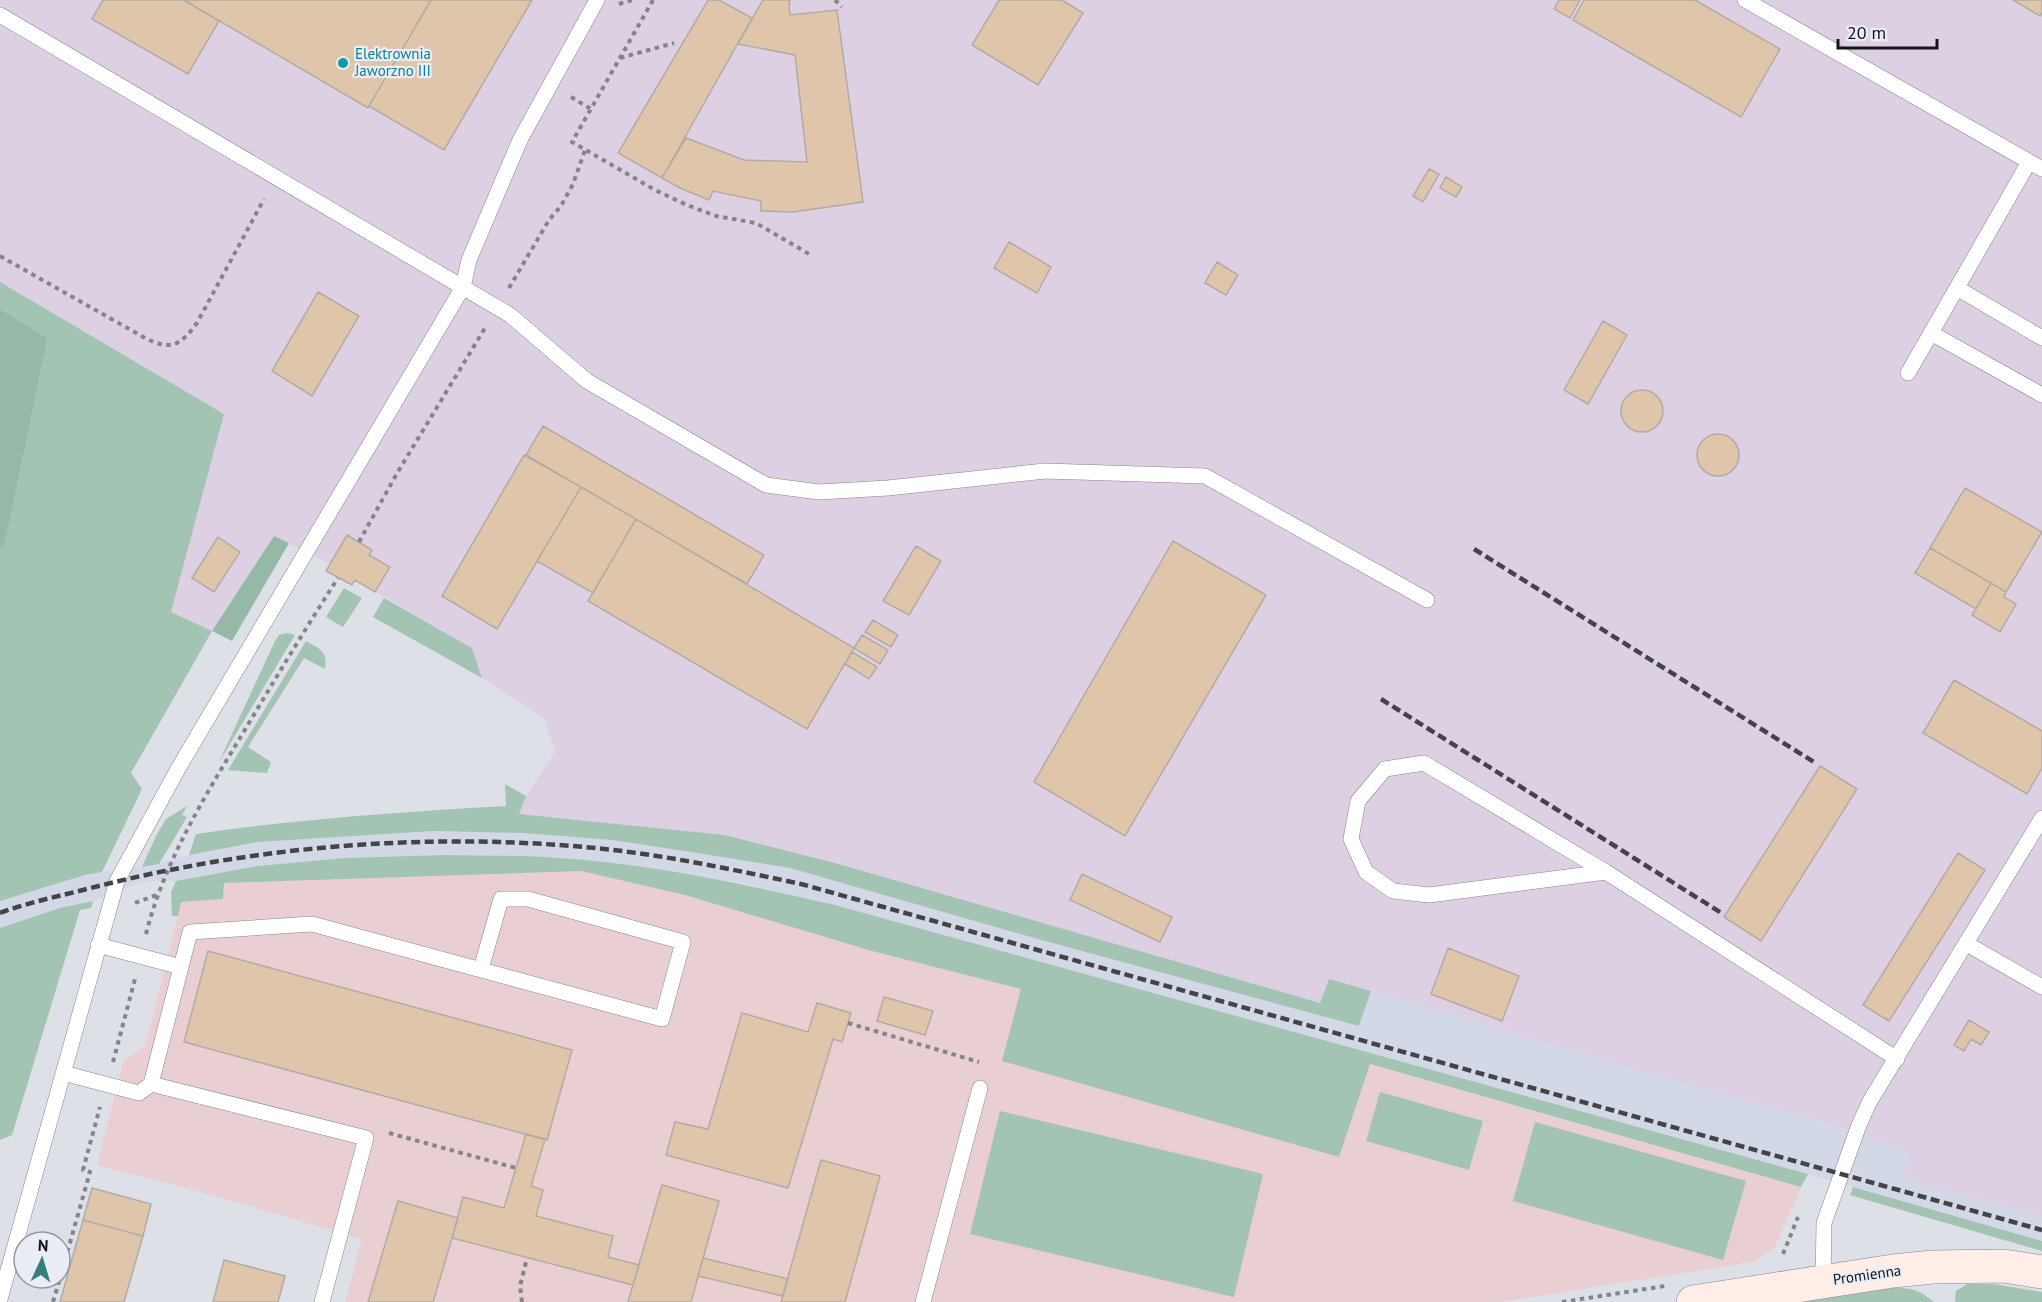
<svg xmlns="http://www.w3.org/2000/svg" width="2042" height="1302" font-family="'PT Sans',sans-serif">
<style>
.built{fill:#d3d8e7}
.industrial{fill:#ded0e3}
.education{fill:#e9ced2}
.green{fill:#a3c4b3}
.forest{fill:#95b9a6}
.building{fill:#dfc6ab;stroke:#b1aba5;stroke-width:1.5}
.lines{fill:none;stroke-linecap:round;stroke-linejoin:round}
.lane-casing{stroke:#84878e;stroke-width:16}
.secondary-casing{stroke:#84878e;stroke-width:34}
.path{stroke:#83858a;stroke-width:4;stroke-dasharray:4.5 4.5;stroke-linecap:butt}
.lane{stroke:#fff;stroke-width:15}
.secondary{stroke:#ffede7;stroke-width:33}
.rail{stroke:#434448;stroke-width:4.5;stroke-dasharray:9 4.5;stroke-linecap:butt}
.culture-dot{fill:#0f9aa8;stroke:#eaedf5;stroke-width:2}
.labels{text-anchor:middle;stroke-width:4.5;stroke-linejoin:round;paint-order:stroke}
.culture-label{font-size:15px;fill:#0d838f;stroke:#eaedf5;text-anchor:start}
.street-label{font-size:15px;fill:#141518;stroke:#eaedf5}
</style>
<rect width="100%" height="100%" fill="#dde0e7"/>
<path class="built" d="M433,831L523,833L612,840L790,868L1034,938L1359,1026L1371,991L1675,1081L1837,1126L1911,1153L1903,1178L2042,1217V1241L1808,1174L835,905L742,883L664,870L560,858L444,855L345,858L258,866L176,881H151L137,884L93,901L60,908L0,928V901L85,875L159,864L189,855L257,842Z"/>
<path class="industrial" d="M0,0H2042V1217L1903,1178L1910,1153L1837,1126L1675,1081L1329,979L1320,1004L835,863L725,835L519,814L526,796L555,752L544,718L482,678L472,648L355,580L352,585L326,571L330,564L274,536L212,631L171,612L224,414L0,282Z"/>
<path class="education" d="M581,871L685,895L872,951L1021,989L1027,967L1801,1187L1774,1249L1752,1262L1500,1302H345L362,1239L215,1196L97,1165L123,1062L145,1046L181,902L223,899L224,883Z"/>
<path class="green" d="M0,282L224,414L171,612L212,631L131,773L142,789L102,872L85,875L0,901V546H4L48,338L0,309Z
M344,588L362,598L343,627L326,617Z
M384,598L472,648L482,678L373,617Z
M286,633L295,635L218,764L275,641L279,635Z
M306,641C320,649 328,651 325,669L304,658L248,747L271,762L267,773L228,770Z
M505,784L526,796L519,814L725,835L835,863L1320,1003L1329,979L1371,991L1359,1026L1034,938L790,868L697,853L612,840L523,833L433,831L257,842L189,855L196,834C299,819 402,812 506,806Z
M187,806L182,815L187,817L159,864L142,867L156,836L166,819Z
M444,855C483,856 521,855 559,858C653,864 744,884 835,905L1808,1174L1801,1187L1370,1064L1339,1157L1002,1061L1021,989L872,951L685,895L581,871L224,883L223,899L181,902L178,916H172L171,892L176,881L258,866L344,858Z
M93,901L91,908L80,910L12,1135L0,1140V928L60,908Z
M1380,1092L1483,1121L1469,1170L1366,1141Z
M1000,1111L1263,1174L1234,1297L970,1234Z
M1535,1122L1746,1181L1723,1260L1513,1201Z
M1853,1187L2042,1241V1251L1850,1195Z
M1967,1284H1993L2042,1292V1302H1955L1956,1291Z
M1892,1288C1912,1288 1918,1289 1934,1302H1802Z"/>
<path class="forest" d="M0,309L48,338L4,547L0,546Z
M274,536L289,543L232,641L212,631Z"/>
<path class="building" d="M103,0H184L219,21L188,74L92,19Z
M184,0H431L368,108Z
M431,0H532L444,150L369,106Z
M708,0H719L752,18L662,178L618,153Z
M763,0H790L789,7L790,15L837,10L863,202L793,212L761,211V201L713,191L709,200L680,188L662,178L686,138L744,160L807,162L795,55L738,44Z
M999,0H1062L1083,13L1038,85L972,45Z
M1559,0H1580L1570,18L1554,9Z
M1584,0H1695L1780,49L1741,117L1573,20Z
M2013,0H2042V13L2040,16Z
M1429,169L1439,174L1423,202L1413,196Z
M1446,177L1462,187L1456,197L1440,188Z
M1009,242L1051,267L1037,293L994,268Z
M1217,262L1238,275L1226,295L1205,283Z
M318,292L359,316L312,396L272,371Z
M1603,321L1627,335L1588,404L1564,390Z
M1621 411a21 21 0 1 1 42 0a21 21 0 1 1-42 0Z
M543,426L764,555L747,584L526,455Z
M1697 455a21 21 0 1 1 42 0a21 21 0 1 1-42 0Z
M524,455L581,487L497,629L442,596Z
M581,487L636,519L593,593L537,561Z
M1965,488L2042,532L2006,592L1930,548Z
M636,519L854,648L807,729L588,601Z
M347,535L372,550L369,555L390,567L375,592L355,580L352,585L326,571Z
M218,537L240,552L214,592L192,578Z
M1173,541L1266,595L1125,836L1034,782Z
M916,546L941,561L909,615L883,601Z
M1930,548L1991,583L1976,609L1915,573Z
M1991,583L2006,592L2004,597L2016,604L2000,632L1972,615Z
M873,620L898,635L891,647L865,632Z
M862,635L888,650L880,664L854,648Z
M852,652L877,667L869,679L845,664Z
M1954,680L2042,731V768L2027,794L1923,733Z
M1820,766L1857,789L1761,941L1724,917Z
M1958,853L1985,870L1889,1021L1863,1005Z
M1082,874L1172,917L1160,942L1070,900Z
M1448,948L1519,976L1502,1021L1431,994Z
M208,951L572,1050L547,1140L184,1042Z
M884,997L933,1011L925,1035L877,1021Z
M817,1003L851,1013L842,1042L833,1039L788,1188L666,1155L675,1122L708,1129L742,1013L808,1032Z
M1969,1020L1989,1032L1981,1045L1971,1039L1964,1051L1954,1045Z
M526,1134L545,1139L531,1186L543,1190L536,1216L613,1236L608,1257L639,1265L633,1285L452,1238L463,1197L504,1208Z
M821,1160L880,1176L845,1302H781Z
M662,1185L719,1201L691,1302H628Z
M92,1188L151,1204L143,1236L83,1220Z
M398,1201L458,1218L433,1302H368Z
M83,1220L143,1236L124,1302H60Z
M703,1258L788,1279L783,1296L698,1276Z
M224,1260L285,1276L278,1302H213Z"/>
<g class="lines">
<defs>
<path id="lane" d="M1745,0L2042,169
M0,15L510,315L587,381L766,485L819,492L888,488L1045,471L1205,476L1427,600
M1957,288L2042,338
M1931,333L2042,395
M1908,373L2029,162
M1606,872L1429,895L1393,891L1366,872L1351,839L1358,801L1385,769L1424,763L1606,872L1897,1059
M1967,944L2042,987
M98,945L181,967L190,932L312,924L662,1019L683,942L528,899H501L481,969
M63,1073L139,1093L151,1084L366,1138L322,1302
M151,1084L181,967
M1823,1282L1824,1223L1859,1125L1870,1101L2042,818
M0,1299L117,881L179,767L463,287L469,260L520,140L597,0
M923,1302L980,1088"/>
<path id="secondary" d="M1693,1302L1893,1271L1933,1267L2004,1266L2042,1272"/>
</defs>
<use href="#lane" class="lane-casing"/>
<use href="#secondary" class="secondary-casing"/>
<path class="path" d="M653,0L572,142L655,190L687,205L716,216L756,223L809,254
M835,0L842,7
M619,4L632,0
M620,58L674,43
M571,97L591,109
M0,256L145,338C171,351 180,346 197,323L264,199
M509,288L549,220L561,206L573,184L585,150
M359,542L396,475L485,328
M135,903L159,894
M146,934C164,862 205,796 243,733C274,681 305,629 338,578
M848,1023L979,1062
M113,1062L135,979
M389,1133L516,1168
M1783,1254L1798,1217
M60,1278L90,1172L83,1170L100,1107
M53,1302L60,1278
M522,1302L520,1286L527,1258
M1562,1302L1665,1286"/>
<use href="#lane" class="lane"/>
<use href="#secondary" class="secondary"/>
<path class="rail" d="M1474,549L1817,764
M1381,699L1723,914
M0,913C27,903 55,897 83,890C243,848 409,833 573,846C651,852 726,868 801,884L2042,1230"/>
</g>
<circle class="culture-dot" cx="343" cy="63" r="6"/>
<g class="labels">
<g class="culture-label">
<text x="355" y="59">Elektrownia<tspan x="355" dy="17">Jaworzno III</tspan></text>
</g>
<g class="street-label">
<text transform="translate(1867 1275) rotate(-8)" y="5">Promienna</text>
</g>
</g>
<g transform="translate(42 1260) rotate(4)"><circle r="28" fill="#eaedf5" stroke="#94979d" stroke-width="1.5"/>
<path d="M0-4.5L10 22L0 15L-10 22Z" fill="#367e7a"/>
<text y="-9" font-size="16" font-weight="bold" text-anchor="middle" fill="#141518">N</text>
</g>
<path d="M1838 39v9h99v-9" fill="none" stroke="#141518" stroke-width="3"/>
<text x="1847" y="39" font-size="18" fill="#141518" stroke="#eaedf5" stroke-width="4.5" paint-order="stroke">20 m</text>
</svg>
